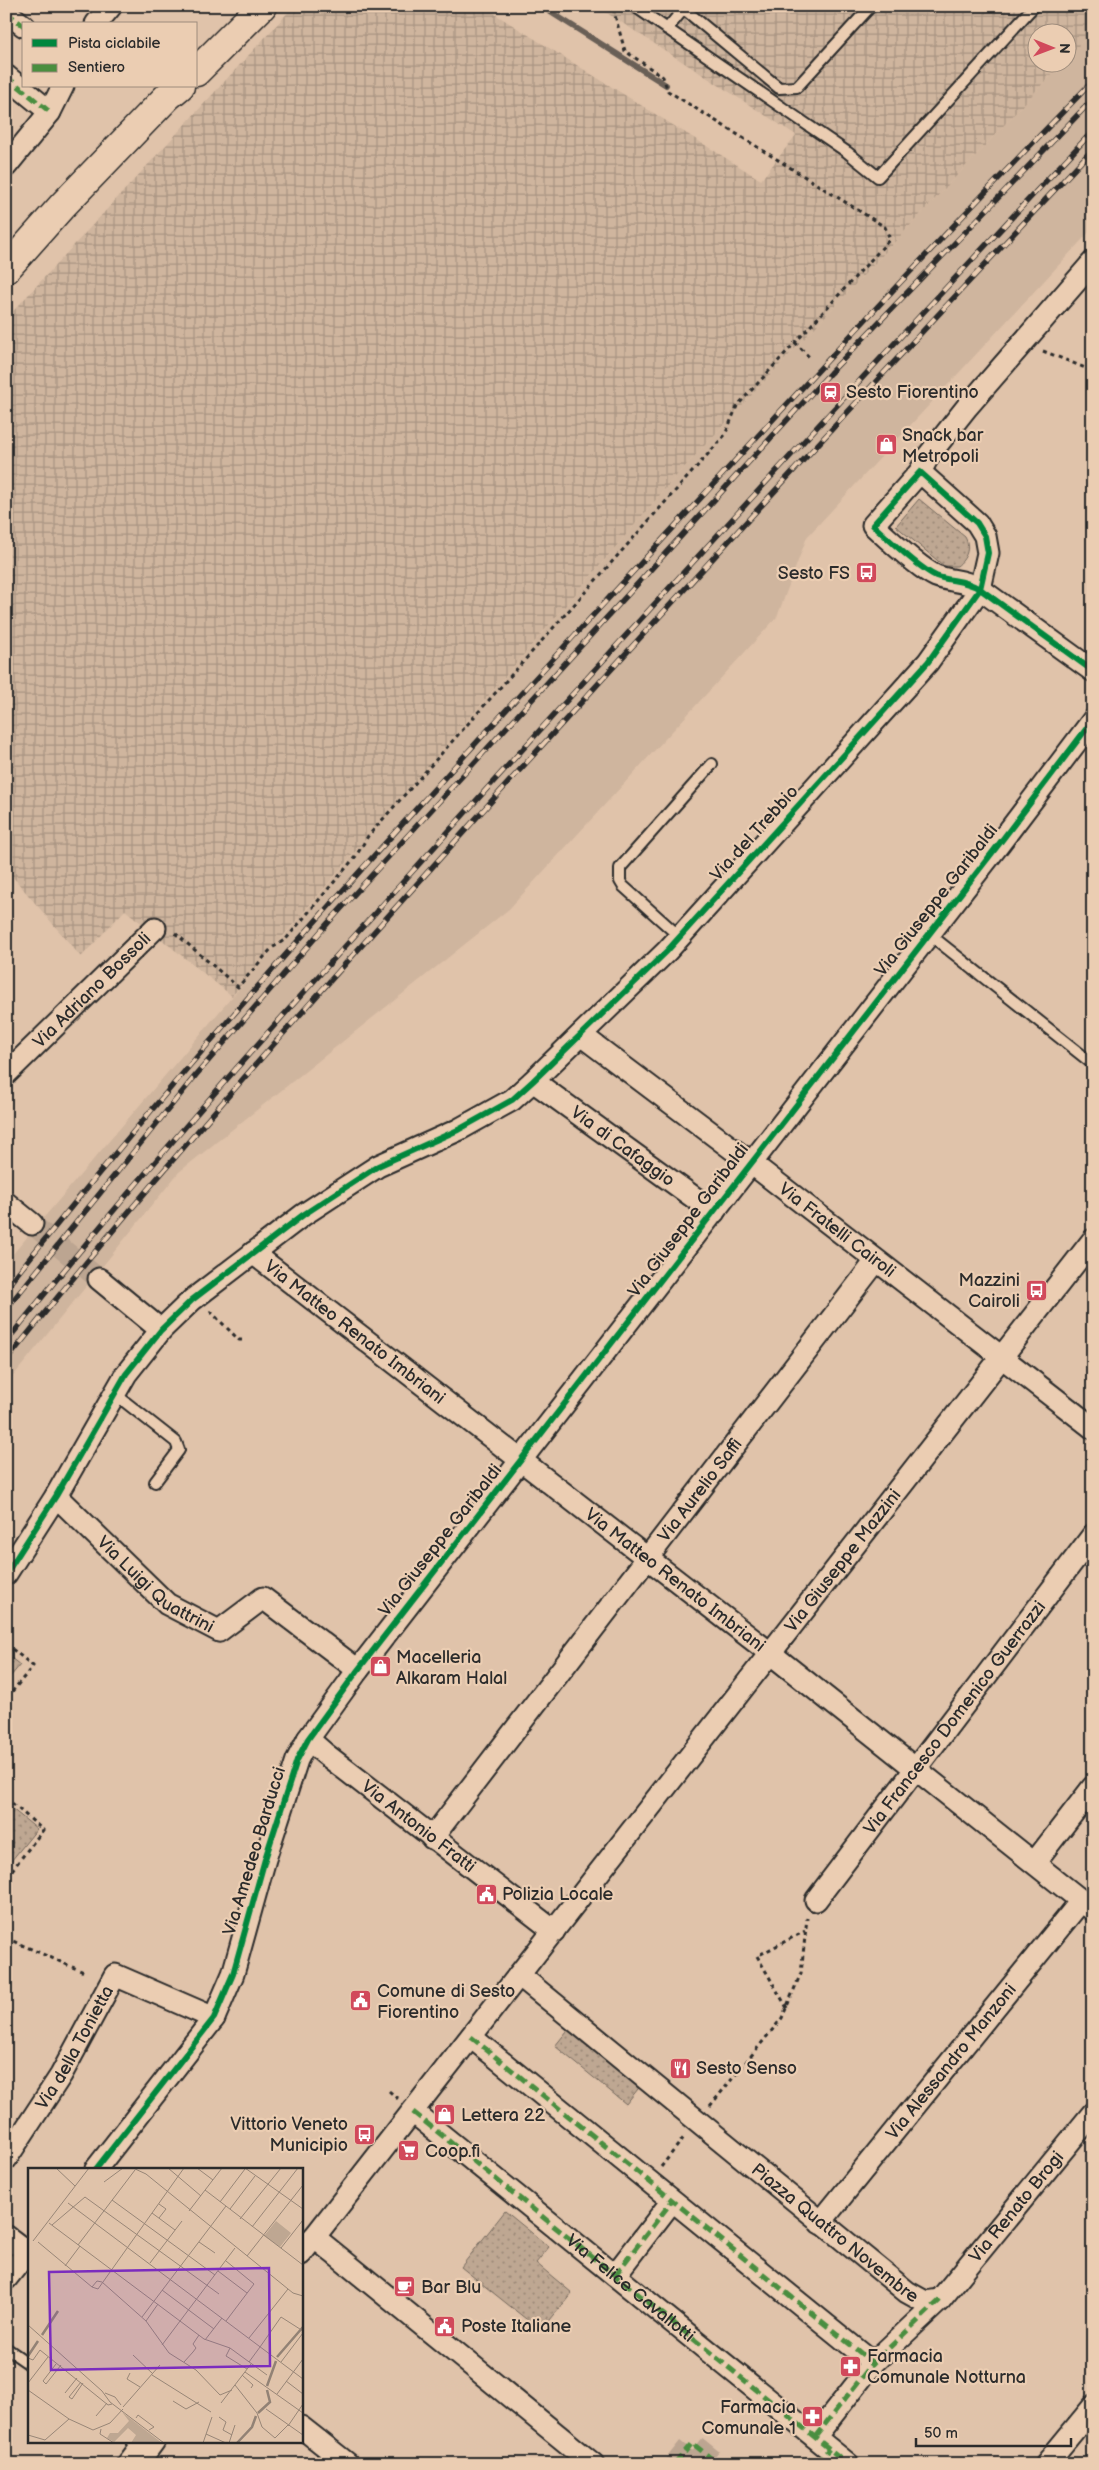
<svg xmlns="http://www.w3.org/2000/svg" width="1099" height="2470" font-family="'Balsamiq Sans',sans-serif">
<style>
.built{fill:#cfb59e}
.industrial{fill:url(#industrial-grid)}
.grass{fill:url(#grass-dots);stroke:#74695e}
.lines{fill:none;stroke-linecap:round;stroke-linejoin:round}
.stream{stroke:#695f57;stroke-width:6}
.street-tunnel{stroke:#bca591;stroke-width:21;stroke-dasharray:21 11;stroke-linecap:butt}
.lane-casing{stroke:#2b2b2b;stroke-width:14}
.street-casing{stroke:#2b2b2b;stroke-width:25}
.secondary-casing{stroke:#2b2b2b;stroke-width:31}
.path{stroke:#2b2b2b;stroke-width:3;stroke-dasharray:4 4;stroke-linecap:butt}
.lane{stroke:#ebcdb2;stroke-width:10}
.street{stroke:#ebcdb2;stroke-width:21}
.secondary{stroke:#ebcdb2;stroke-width:28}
.rail-casing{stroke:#2b2b2b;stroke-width:5.5}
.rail{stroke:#ebcdb2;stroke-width:4;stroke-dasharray:11;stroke-linecap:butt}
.quiet{stroke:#4a8e3f;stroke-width:5;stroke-dasharray:10 5;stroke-linecap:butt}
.cycleway-casing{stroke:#ebcdb2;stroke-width:9}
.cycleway{stroke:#00873e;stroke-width:6}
.labels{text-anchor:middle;stroke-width:4.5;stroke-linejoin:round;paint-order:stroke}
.poi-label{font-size:18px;fill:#2b2b2b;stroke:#ebcdb2;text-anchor:start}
.street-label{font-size:18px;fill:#2b2b2b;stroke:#ebcdb2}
.inset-river{fill:none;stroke:#928275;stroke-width:2.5}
.inset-road{fill:none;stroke:#988677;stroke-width:1}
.view{fill:#7b2cbf;fill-opacity:0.15;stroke:#7b2cbf;stroke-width:2.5}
.inset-edge{fill:none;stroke:#2b2b2b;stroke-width:2.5}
</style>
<defs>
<pattern id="industrial-grid" width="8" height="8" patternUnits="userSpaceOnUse" patternTransform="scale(1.25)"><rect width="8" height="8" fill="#cfb59e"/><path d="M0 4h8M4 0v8" fill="none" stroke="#a89381"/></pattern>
<pattern id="grass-dots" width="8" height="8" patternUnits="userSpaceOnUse" patternTransform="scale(1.25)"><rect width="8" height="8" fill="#bea792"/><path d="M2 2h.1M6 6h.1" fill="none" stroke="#9b8877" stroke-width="1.8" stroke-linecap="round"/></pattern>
</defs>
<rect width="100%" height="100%" fill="#e0c3aa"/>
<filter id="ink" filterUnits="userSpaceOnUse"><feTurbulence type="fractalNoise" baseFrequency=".02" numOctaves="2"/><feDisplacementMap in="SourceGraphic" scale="10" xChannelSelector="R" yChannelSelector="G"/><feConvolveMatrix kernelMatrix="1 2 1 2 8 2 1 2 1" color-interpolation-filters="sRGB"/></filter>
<g filter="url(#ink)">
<path class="built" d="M1093,30V228L807,537L777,617L509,909L179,1172L6,1385V1262L677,475L1062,63L1066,62L1067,58Z"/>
<path class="industrial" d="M294,6H482L761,180L796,135L596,6H1093V30L1067,58L1066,32H1036V62L1062,63L677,475L232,996L125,910L81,957L6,869V660L10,655L6,652V319Z"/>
<path class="grass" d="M919,499L965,537C971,548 966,559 957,566H944L896,526Z
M6,1654L20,1665L6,1682Z
M6,1804L37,1829L7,1866H6Z
M571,2026L642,2084L626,2104L555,2046Z
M505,2211L549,2247L536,2263L572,2293L541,2331L461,2267Z"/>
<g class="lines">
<path class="stream" d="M541,6L666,85"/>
<path class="street-tunnel" d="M32,1224L99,1279
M675,2464L692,2443L718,2464"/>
<defs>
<path id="lane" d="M634,6L847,152L878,177L1034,6
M684,9L779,88L797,87L871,6
M667,29L686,6
M929,934L1093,1064
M680,937L623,886L620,881V868L712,764
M115,1394L176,1442L179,1450L155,1482
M6,2348L29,2364
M121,2464L136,2444L132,2441"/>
<g id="street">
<path d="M6,12L24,26"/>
<path d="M96,24L111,6"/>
<path d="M6,76L50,112"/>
<path d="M6,166L50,112L63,86"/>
<path d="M920,472L929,455L967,407L1093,262"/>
<path id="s1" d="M581,1035L751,1163L1093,1428"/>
<path id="s2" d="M6,1074L155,928"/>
<path id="s3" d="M533,1081L714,1212"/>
<path d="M6,1203L32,1224"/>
<path id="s4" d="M253,1253L770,1653L1093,1910"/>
<path d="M99,1279L161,1330"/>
<path id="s5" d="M56,1496L167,1604L219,1631L263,1598L358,1670"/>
<path d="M6,1574L56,1496L126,1374L161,1330L192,1300L303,1215L378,1166L458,1130L512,1100L533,1081L667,951L928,662L980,589L988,553L985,536L977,523L920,472L873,525C887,538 920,569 936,576C952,582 963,579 980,589L1093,671"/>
<path id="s6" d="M308,1739L324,1753L554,1931"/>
<path id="s7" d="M432,1838L876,1261"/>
<path d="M1035,1862L1093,1787"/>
<path id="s8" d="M816,1900L1093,1535"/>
<path id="s9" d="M519,1975L907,2292L925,2302L940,2300"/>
<path id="s10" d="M471,2037L873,2363L940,2300L1093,2113"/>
<path d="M413,2112L848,2464"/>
<path id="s11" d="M6,2159L61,2075L115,1975L214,2018"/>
<path d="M96,2169L214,2018L233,1974L265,1859L297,1760L308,1739L358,1670L999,844L1093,720"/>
<path id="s12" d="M820,2223L1081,1901"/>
<path d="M6,2236L27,2252"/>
<path d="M314,2237L593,2464"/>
<path id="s13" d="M301,2254L1093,1240"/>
<path d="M615,2275L672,2201"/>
<path d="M6,2279L29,2250"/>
<path d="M301,2427L348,2464"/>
<path d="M815,2437L873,2363"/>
<path d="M137,2464L154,2441"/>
<path d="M1046,2464L1093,2407"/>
</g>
<path id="secondary" d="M196,72L262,6
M6,269L62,206L168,96L180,86"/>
</defs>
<use href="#lane" class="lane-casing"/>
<use href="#street" class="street-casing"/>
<use href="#secondary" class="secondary-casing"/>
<path class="path" d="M795,342L810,358
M1043,351L1093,371
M906,433L914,441
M175,933L238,987L272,948L286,939L356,856L368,836L725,435L737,406L890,239L885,227L668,91L663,77L625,51L614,12L618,6
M210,1311L239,1340H244
M6,1644L33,1666L6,1699
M6,1798L43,1830L6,1878
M6,1938L86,1973
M787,2008L757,1956L805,1931
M389,2091L398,2099
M710,2106L782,2018L801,1973L807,1918
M661,2167L685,2136"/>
<use href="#lane" class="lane"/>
<use href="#street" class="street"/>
<use href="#secondary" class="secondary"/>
<defs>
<path id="rail" d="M6,1288C195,1049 401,824 607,600C768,425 927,250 1093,81
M6,1309L196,1075L328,923L830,373L1093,99
M6,1342C149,1162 303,993 456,823C666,590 878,359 1093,131
M6,1361C159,1169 324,987 488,805C688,584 889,366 1093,149"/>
</defs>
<use href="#rail" class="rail-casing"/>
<use href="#rail" class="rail"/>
<g class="quiet">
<path d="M6,12L24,26"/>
<path d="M6,76L50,112"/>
<path d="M471,2037L873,2363L940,2300"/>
<path id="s14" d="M413,2112L848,2464"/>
<path d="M615,2275L672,2201"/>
<path d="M815,2437L873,2363"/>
<path d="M675,2464L692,2443L718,2464"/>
<path d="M816,2464L829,2449"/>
</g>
<defs>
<path id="cycleway" d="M6,1574L56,1496L126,1374L161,1330L192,1300L303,1215L378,1166L458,1130L512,1100L533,1081L667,951L928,662L980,589L988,553L985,536L977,523L920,472L873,525C887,538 920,569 936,576C952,582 963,579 980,589L1093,671
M96,2169L214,2018L233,1974L265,1859L297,1760L308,1739L358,1670L999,844L1093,720"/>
</defs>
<use href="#cycleway" class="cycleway-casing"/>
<use href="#cycleway" class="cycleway"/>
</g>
</g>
<defs>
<symbol id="station-square" viewBox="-11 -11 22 22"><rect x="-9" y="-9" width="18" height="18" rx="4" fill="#d1495b" stroke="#ebcdb2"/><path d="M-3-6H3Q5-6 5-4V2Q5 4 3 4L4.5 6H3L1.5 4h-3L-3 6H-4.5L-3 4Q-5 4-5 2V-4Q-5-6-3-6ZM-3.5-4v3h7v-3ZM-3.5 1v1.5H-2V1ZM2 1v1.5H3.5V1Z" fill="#fff"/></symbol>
<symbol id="shop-square" viewBox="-11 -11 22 22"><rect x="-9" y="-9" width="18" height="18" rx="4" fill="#d1495b" stroke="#ebcdb2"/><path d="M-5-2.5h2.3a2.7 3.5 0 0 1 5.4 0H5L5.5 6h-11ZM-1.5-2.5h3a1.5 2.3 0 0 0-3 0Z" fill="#fff"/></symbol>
<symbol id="bus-square" viewBox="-11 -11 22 22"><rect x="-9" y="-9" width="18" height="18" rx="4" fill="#d1495b" stroke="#ebcdb2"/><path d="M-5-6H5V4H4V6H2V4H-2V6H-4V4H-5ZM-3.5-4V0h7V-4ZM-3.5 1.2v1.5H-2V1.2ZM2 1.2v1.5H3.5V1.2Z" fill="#fff"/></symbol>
<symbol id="civic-square" viewBox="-11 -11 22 22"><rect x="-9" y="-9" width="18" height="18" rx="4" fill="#d1495b" stroke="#ebcdb2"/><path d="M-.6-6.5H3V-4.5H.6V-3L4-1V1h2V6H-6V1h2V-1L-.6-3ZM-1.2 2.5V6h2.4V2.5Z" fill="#fff"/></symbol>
<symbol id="restaurant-square" viewBox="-11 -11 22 22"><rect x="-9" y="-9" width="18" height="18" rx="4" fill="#d1495b" stroke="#ebcdb2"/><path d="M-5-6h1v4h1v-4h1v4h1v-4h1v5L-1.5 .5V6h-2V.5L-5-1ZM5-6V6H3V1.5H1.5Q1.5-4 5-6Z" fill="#fff"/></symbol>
<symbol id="supermarket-square" viewBox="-11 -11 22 22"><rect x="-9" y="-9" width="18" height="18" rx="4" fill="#d1495b" stroke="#ebcdb2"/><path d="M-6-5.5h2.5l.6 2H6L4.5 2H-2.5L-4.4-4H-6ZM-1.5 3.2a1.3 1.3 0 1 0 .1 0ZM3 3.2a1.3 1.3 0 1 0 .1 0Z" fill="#fff"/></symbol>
<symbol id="cafe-square" viewBox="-11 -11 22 22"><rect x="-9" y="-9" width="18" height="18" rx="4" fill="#d1495b" stroke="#ebcdb2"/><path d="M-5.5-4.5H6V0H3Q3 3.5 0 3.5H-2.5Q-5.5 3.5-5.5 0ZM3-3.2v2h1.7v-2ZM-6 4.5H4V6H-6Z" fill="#fff"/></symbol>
<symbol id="pharmacy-square" viewBox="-11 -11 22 22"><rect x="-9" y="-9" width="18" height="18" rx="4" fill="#d1495b" stroke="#ebcdb2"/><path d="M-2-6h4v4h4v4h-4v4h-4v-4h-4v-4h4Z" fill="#fff"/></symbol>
</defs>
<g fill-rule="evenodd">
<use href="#station-square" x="818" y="380" width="25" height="25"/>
<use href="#shop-square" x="874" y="432" width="25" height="25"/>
<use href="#bus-square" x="854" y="560" width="25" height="25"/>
<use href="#bus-square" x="1024" y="1278" width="25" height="25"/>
<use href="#shop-square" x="368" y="1654" width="25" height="25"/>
<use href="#civic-square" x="474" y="1882" width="25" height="25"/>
<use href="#civic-square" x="348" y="1988" width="25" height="25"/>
<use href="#restaurant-square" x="668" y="2056" width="25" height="25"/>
<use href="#shop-square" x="432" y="2102" width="25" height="25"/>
<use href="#bus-square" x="352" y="2122" width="25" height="25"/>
<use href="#supermarket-square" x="396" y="2138" width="25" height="25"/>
<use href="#cafe-square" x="392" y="2274" width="25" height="25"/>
<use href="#civic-square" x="432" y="2314" width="25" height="25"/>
<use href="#pharmacy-square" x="838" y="2354" width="25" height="25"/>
<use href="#pharmacy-square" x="800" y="2404" width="25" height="25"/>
</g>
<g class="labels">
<g class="poi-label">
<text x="846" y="398">Sesto Fiorentino</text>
<text x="902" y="441">Snack bar<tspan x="902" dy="21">Metropoli</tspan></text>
<text x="850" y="579" text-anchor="end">Sesto FS</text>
<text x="1020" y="1286" text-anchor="end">Mazzini<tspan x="1020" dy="21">Cairoli</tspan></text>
<text x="396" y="1663">Macelleria<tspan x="396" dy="21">Alkaram Halal</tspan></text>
<text x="502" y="1900">Polizia Locale</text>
<text x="377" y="1997">Comune di Sesto<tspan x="377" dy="21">Fiorentino</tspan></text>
<text x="696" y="2074">Sesto Senso</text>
<text x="461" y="2121">Lettera 22</text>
<text x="348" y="2130" text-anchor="end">Vittorio Veneto<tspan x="348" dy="21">Municipio</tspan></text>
<text x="425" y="2157">Coop.fi</text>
<text x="421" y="2293">Bar Blu</text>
<text x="461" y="2332">Poste Italiane</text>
<text x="867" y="2362">Farmacia<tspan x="867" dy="21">Comunale Notturna</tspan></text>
<text x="796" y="2413" text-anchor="end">Farmacia<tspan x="796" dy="21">Comunale 1</tspan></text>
</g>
<g class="street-label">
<text transform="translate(754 833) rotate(-48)" y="6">Via del Trebbio</text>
<text transform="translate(936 900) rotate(-52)" y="6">Via Giuseppe Garibaldi</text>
<text dy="6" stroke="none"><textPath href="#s2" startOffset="120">Via Adriano Bossoli</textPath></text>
<text dy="6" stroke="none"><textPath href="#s3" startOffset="111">Via di Cafaggio</textPath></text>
<text transform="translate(688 1220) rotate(-53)" y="6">Via Giuseppe Garibaldi</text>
<text dy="6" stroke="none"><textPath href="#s1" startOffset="322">Via Fratelli Cairoli</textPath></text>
<text dy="6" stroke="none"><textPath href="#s4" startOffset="129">Via Matteo Renato Imbriani</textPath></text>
<text dy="6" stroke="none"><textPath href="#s7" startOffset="439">Via Aurelio Saffi</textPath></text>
<text transform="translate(440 1540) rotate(-52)" y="6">Via Giuseppe Garibaldi</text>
<text dy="6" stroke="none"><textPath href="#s13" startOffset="880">Via Giuseppe Mazzini</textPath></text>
<text dy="6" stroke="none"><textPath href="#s4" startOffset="534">Via Matteo Renato Imbriani</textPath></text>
<text dy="6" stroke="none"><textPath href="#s5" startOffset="134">Via Luigi Quattrini</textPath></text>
<text dy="6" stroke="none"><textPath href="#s8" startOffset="229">Via Francesco Domenico Guerrazzi</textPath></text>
<text dy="6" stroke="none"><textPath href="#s6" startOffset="141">Via Antonio Fratti</textPath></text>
<text transform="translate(254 1851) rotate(-73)" y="6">Via Amedeo Barducci</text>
<text dy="6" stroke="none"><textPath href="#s11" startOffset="131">Via della Tonietta</textPath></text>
<text dy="6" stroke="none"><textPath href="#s12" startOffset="208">Via Alessandro Manzoni</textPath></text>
<text dy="6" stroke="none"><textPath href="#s10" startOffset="730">Via Renato Brogi</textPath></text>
<text dy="6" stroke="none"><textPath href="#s9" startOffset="408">Piazza Quattro Novembre</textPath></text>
<text dy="6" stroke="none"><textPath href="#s14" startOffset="280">Via Felice Cavallotti</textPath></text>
</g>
</g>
<g transform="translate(28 2168)">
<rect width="275" height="275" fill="#e0c3aa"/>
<path d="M248,53L263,65L252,79L236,68ZM94,244L134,275H95H103L108,267L100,260L86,274L79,270L82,265H90L101,253Z" fill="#bea792"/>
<path class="inset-river" d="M14,167L30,143M0,188L10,173M249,189L275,159M239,218L248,193M230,245L242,234L239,222M209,275L224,259L228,248"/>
<path class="inset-road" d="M28,0L47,18M105,0L118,6L265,125L275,128M140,0L173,28M169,0L185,12M217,0L275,41M76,14L95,0M177,22L275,97M84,32L187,107M192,34L217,1M40,35L275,211M202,41L227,8M161,43L194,0M124,45L147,62M131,50L138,41L131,36M212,51L253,0M21,55L176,171L202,180L239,207M24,57L57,29L191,126M224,59L270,0M5,73L61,0M10,74L64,119M171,74L187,85M50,77L107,2M253,80L275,52M219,88L275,17M122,95L154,53M37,98L52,78M190,103L219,125M74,114L118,153L141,185L168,202L192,227L204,222M74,114L69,113L64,119L70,121L156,0M134,122L186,161M114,149L198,38M118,153L130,136M198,153L226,116L198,93M0,157L74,223L82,234L136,275M221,170L260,121M177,172L194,150M134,177L207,80M232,179L253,149L275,163M202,180L198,188L219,201M105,187L125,206M0,190L5,192L12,182L80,237L84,236M156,194L165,184L168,180L165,176L171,167M221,194L232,179M253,194L275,165M28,196L15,213L18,216L33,197M217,204L275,245M102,205L99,211L112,219M124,207L183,244M214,207L225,217L223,220M258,213L275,226M53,214L41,229L44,231L55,215M0,215L20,189M207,217L229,245L234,259L247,270L260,257M0,222L41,251L65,262L82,255L95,241M37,225L49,210M77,225L87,229L93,237M249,226L275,191M145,233L158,241L171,234M193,235L223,196M95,239L132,197M238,241L275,267M68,248L79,235M191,249L198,254L195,262L204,267M108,250L110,247L126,259L121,262M260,258L275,236M73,261L72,266L86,275M178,266L198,275M0,267L17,272L41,251M175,275L184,249M201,275L207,257"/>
<path class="view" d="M241,100L242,198L23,202L21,104Z"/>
<rect width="275" height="275" class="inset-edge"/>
</g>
<rect width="1099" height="2470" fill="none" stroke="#ebcdb2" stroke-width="25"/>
<rect x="12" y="12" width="1074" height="2445" fill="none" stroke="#2b2b2b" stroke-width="2" filter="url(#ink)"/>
<rect x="22" y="22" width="175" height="65" fill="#ebcdb2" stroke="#9e8c7c"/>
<rect x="32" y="39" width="25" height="8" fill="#00873e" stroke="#9e8c7c"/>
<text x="68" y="48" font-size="15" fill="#2b2b2b">Pista ciclabile</text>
<rect x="32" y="64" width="25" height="8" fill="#4a8e3f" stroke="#9e8c7c"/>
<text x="68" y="72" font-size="15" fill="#2b2b2b">Sentiero</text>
<g transform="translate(1052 48) rotate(91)"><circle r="24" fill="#ebcdb2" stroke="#9e8c7c"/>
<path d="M0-4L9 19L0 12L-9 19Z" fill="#d1495b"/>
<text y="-8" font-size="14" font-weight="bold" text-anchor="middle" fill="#2b2b2b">N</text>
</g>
<path d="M916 2438v8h155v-8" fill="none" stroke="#2b2b2b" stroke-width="2.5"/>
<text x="924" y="2438" font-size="15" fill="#2b2b2b" stroke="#ebcdb2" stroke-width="4" paint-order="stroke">50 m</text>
</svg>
